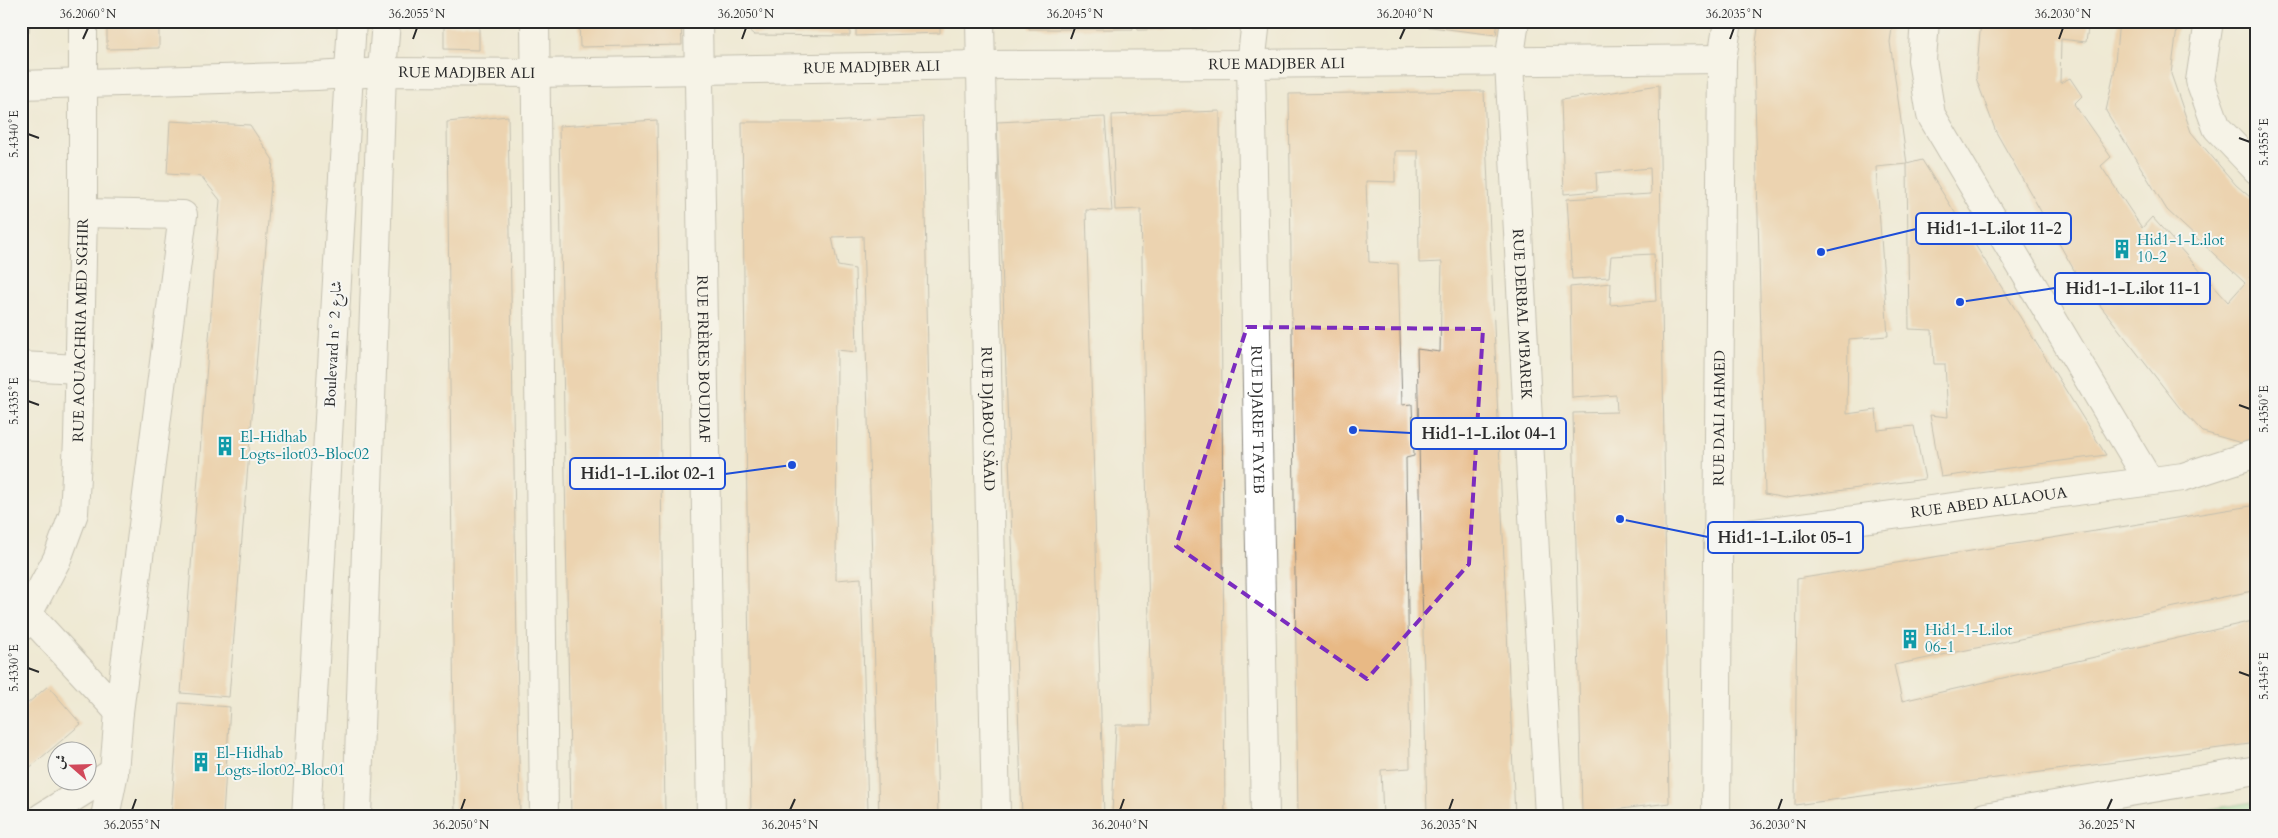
<svg xmlns="http://www.w3.org/2000/svg" width="2278" height="838" font-family="Cardo,Amiri,serif">
<style>
.green{fill:#8cdb99;stroke:#5c8362}
.building{fill:#e8b985}
.lines{fill:none;stroke-linecap:round;stroke-linejoin:round}
.minor-casing{stroke:#8d8a80;stroke-width:30}
.tertiary-casing{stroke:#8d8a80;stroke-width:30}
.secondary-casing{stroke:#8d8a80;stroke-width:30}
.minor{stroke:#fff;stroke-width:28}
.tertiary{stroke:#fff;stroke-width:28}
.secondary{stroke:#fff;stroke-width:28}
.marked{fill:none;stroke:#7b2cbf;stroke-width:4;stroke-dasharray:10 6;stroke-linejoin:round}
.ticks{fill:none;stroke:#2b2b2b;stroke-width:2}
.labels{text-anchor:middle;stroke-width:4;stroke-linejoin:round;paint-order:stroke}
.street-label{font-size:15px;fill:#2b2b2b;stroke:#f6f6f2}
.culture-label{font-size:15px;fill:#0d838f;stroke:#f6f6f2;text-anchor:start}
.leader{fill:none;stroke:#1d4ed8;stroke-width:2}
.callout-dot{fill:#1d4ed8;stroke:#f6f6f2;stroke-width:2}
.callout{fill:#f6f6f2;stroke:#1d4ed8;stroke-width:2}
.callout-label{font-size:16px;text-anchor:middle;font-weight:bold;fill:#2b2b2b}
.neatline{fill:none;stroke:#2b2b2b;stroke-width:2}
.ticks-label{font-size:12px;text-anchor:middle;fill:#2b2b2b}
</style>
<rect width="100%" height="100%" fill="#f6f6f2"/>
<filter id="ink" filterUnits="userSpaceOnUse"><feTurbulence type="fractalNoise" baseFrequency=".02" numOctaves="2"/><feDisplacementMap in="SourceGraphic" scale="10" xChannelSelector="R" yChannelSelector="G"/><feConvolveMatrix kernelMatrix="1 2 1 2 8 2 1 2 1" color-interpolation-filters="sRGB"/></filter>
<filter id="wash" filterUnits="userSpaceOnUse"><feTurbulence type="fractalNoise" baseFrequency=".0096" numOctaves="4" result="noise"/><feDisplacementMap in="SourceGraphic" scale="20" xChannelSelector="R" yChannelSelector="G"/><feGaussianBlur stdDeviation="1.12" result="paint"/><feColorMatrix in="noise" values="0 0 0 0 0 0 0 0 0 0 0 0 0 0 0 0 0 1.4 0 .05"/><feComposite in="paint" operator="in"/></filter>
<g filter="url(#wash)">
<rect width="100%" height="100%" fill="#efe9d4"/>
<path class="green" d="M2257,801V817H2166Z"/>
<g id="blocks">
<path class="building" d="M21,21H30L29,32H21Z
M107,21H159V48L107,49Z
M579,21H681L682,45L580,47Z
M739,21H850V36L754,35Z
M856,21H940V33L856,36Z
M1029,21H1132L1133,29H1029Z
M1137,21H1223V28L1138,30Z
M1416,21H1498L1496,35L1415,25Z
M1759,21H1893L1890,42L1907,164L1876,167L1888,336L1848,339L1847,414L1876,410L1878,430L1914,426L1925,479L1785,498L1765,494L1754,57Z
M1981,21H2089L2086,42L2061,39L2060,83L2070,78L2082,96L2074,104L2111,157L2101,166L2142,228L2152,217L2228,302L2245,283L2167,210L2106,111L2114,73L2119,21H2178L2171,74L2191,132L2236,185L2257,203V268L2249,278L2257,270V441L2252,446L2203,432L2179,407L2078,277L1996,132L1976,78Z
M479,24V50L444,49V25Z
M1659,85L1669,803L1582,814L1573,413L1617,412L1616,395L1572,398L1570,287L1611,283L1610,305L1656,301L1654,254L1611,256L1609,277L1572,279L1567,199L1651,194L1650,168L1596,173L1597,191L1564,194L1561,100Z
M1484,91L1515,817H1427L1417,349L1440,352L1442,262L1419,263L1418,151H1395V182L1366,181L1369,262L1398,264L1402,405L1412,404L1414,456L1406,458L1410,768L1381,770L1383,817H1298L1289,94Z
M1220,111L1225,817H1135L1112,814L1116,725H1151L1141,209L1115,210L1112,115Z
M508,116L520,817H455L447,122Z
M923,117L938,817H879L863,236L832,237L838,266L855,269L857,352L837,350L836,580L861,578L868,811H844V817H751L742,122H827Z
M1105,117L1112,211L1086,210L1104,817H1022L997,122Z
M657,120L665,817H571L559,126Z
M170,121L250,125L273,160L229,697L181,693L220,200L201,176L167,174Z
M1922,160L1994,275L2106,455L1941,477L1930,415L1948,417L1945,364H1934L1932,330L1909,329L1907,164Z
M2257,505V590L1894,665L1902,701L2257,620V743L1795,805L1797,579Z
M48,686L81,724L21,775V709Z
M179,703L230,707L223,817H171Z"/>
</g>
</g>
<g filter="url(#ink)">
<use href="#blocks" fill-opacity="0" stroke="#8d8a80" stroke-width="1"/>
<g class="lines">
<defs>
<g id="minor">
<path d="M535,21L544,817"/>
<path id="s1" d="M698,21L711,817"/>
<path id="s2" d="M980,21L996,817"/>
<path id="s3" d="M1256,21L1251,64L1265,817"/>
<path id="s4" d="M1515,21L1509,62L1549,817"/>
<path d="M1925,21L1922,60L1931,115L2149,481"/>
<path d="M2209,21L2200,81L2217,128L2257,170"/>
<path id="s5" d="M21,85L316,76L382,72L536,73L981,65L1251,64L1722,59"/>
<path d="M83,213L183,215L119,712L114,772L105,817"/>
<path d="M21,366L79,369"/>
<path id="s6" d="M1717,538L2183,477L2257,453"/>
<path d="M29,615L119,712"/>
<path id="s7" d="M21,627L57,559L74,513L78,440L83,213V21"/>
<path d="M42,817L114,772"/>
</g>
<g id="tertiary">
<path id="s8" d="M1716,817L1722,59L1728,21"/>
<path d="M1985,817L2257,770"/>
</g>
<path id="secondary" d="M306,817L352,21
M357,817L382,72L386,21"/>
</defs>
<use href="#minor" class="minor-casing"/>
<use href="#tertiary" class="tertiary-casing"/>
<use href="#secondary" class="secondary-casing"/>
<use href="#minor" class="minor"/>
<use href="#tertiary" class="tertiary"/>
<use href="#secondary" class="secondary"/>
</g>
</g>
<path d="M0 0H2278V838H0ZM1247,327L1483,329L1469,564L1367,679L1176,546Z" fill="#efe9d4" fill-opacity=".55" fill-rule="evenodd"/>
<path class="marked" d="M1247,327L1483,329L1469,564L1367,679L1176,546Z"/>
<path class="ticks" d="M83,39L88,28M413,39L417,28M742,39L746,28M1071,39L1075,28M1400,39L1405,28M1730,39L1734,28M2059,39L2063,28M28,134L39,138M2239,138L2250,142M28,401L39,405M2239,405L2250,409M28,668L39,672M2239,672L2250,676M132,810L136,799M461,810L465,799M790,810L795,799M1120,810L1124,799M1449,810L1453,799M1778,810L1782,799M2107,810L2112,799"/>
<defs>
<symbol id="building-bare" viewBox="-9 -9 18 18"><path d="M-4-6H4V6H1V3H-1V6H-4ZM-2.5-4.3h1.7v1.8h-1.7ZM.8-4.3h1.7v1.8H.8ZM-2.5-1h1.7V.8h-1.7ZM.8-1h1.7V.8H.8Z" fill="#0f9aa8" stroke="#f6f6f2" stroke-width="2.5" paint-order="stroke"/></symbol>
</defs>
<g fill-rule="evenodd">
<use href="#building-bare" x="2108" y="235" width="28" height="28"/>
<use href="#building-bare" x="211" y="432" width="28" height="28"/>
<use href="#building-bare" x="1896" y="625" width="28" height="28"/>
<use href="#building-bare" x="187" y="748" width="28" height="28"/>
</g>
<g class="labels">
<g class="street-label">
<text dy="5" stroke="none"><textPath href="#s5" startOffset="1256">RUE MADJBER ALI</textPath></text>
<text dy="5" stroke="none"><textPath href="#s5" startOffset="851">RUE MADJBER ALI</textPath></text>
<text dy="5" stroke="none"><textPath href="#s5" startOffset="446">RUE MADJBER ALI</textPath></text>
<text dy="5" stroke="none"><textPath href="#s4" startOffset="294">RUE DERBAL M'BAREK</textPath></text>
<text dy="5" stroke="none"><textPath href="#s7" startOffset="309">RUE AOUACHRIA MED SGHIR</textPath></text>
<text transform="translate(333 344) rotate(-87)" y="5">Boulevard n° شارع 2</text>
<text dy="5" stroke="none"><textPath href="#s1" startOffset="338">RUE FRÈRES BOUDIAF</textPath></text>
<text dy="5" stroke="none"><textPath href="#s2" startOffset="398">RUE DJABOU SÄAD</textPath></text>
<text dy="5" stroke="none"><textPath href="#s3" startOffset="399">RUE DJAREF TAYEB</textPath></text>
<text dy="5" stroke="none"><textPath href="#s8" startOffset="399">RUE DALI AHMED</textPath></text>
<text dy="5" stroke="none"><textPath href="#s6" startOffset="274">RUE ABED ALLAOUA</textPath></text>
</g>
<g class="culture-label">
<text x="2137" y="245">Hid1-1-L.ilot<tspan x="2137" dy="17">10-2</tspan></text>
<text x="240" y="442">El-Hidhab<tspan x="240" dy="17">Logts-ilot03-Bloc02</tspan></text>
<text x="1925" y="635">Hid1-1-L.ilot<tspan x="1925" dy="17">06-1</tspan></text>
<text x="216" y="758">El-Hidhab<tspan x="216" dy="17">Logts-ilot02-Bloc01</tspan></text>
</g>
</g>
<path class="leader" d="M1821 252L1916 229M1960 302L2055 288M1353 430L1411 433M792 465L725 474M1620 519L1708 537"/>
<g class="callout-dot">
<circle cx="1821" cy="252" r="5"/>
<circle cx="1960" cy="302" r="5"/>
<circle cx="1353" cy="430" r="5"/>
<circle cx="792" cy="465" r="5"/>
<circle cx="1620" cy="519" r="5"/>
</g>
<g class="callout">
<rect x="1916" y="213" width="155" height="31" rx="5"/>
<rect x="2055" y="273" width="155" height="31" rx="5"/>
<rect x="1411" y="418" width="155" height="31" rx="5"/>
<rect x="570" y="458" width="155" height="31" rx="5"/>
<rect x="1708" y="522" width="155" height="31" rx="5"/>
</g>
<g class="callout-label">
<text x="1994" y="234">Hid1-1-L.ilot 11-2</text>
<text x="2133" y="294">Hid1-1-L.ilot 11-1</text>
<text x="1489" y="439">Hid1-1-L.ilot 04-1</text>
<text x="648" y="479">Hid1-1-L.ilot 02-1</text>
<text x="1785" y="543">Hid1-1-L.ilot 05-1</text>
</g>
<rect width="2278" height="838" fill="none" stroke="#f6f6f2" stroke-width="55"/>
<g transform="translate(72 766) rotate(290)"><circle r="24" fill="#f6f6f2" stroke="#a5a5a2"/>
<path d="M0-4L9 19L0 12L-9 19Z" fill="#d1495b"/>
<text y="-8" font-size="14" font-weight="bold" text-anchor="middle" fill="#2b2b2b">ش</text>
</g>
<rect x="28" y="28" width="2222" height="782" class="neatline"/>
<g class="ticks-label">
<text x="88" y="18">36.2060°N</text>
<text x="417" y="18">36.2055°N</text>
<text x="746" y="18">36.2050°N</text>
<text x="1075" y="18">36.2045°N</text>
<text x="1405" y="18">36.2040°N</text>
<text x="1734" y="18">36.2035°N</text>
<text x="2063" y="18">36.2030°N</text>
<text transform="translate(14 134) rotate(-90)" y="4">5.4340°E</text>
<text transform="translate(2264 142) rotate(-90)" y="4">5.4355°E</text>
<text transform="translate(14 401) rotate(-90)" y="4">5.4335°E</text>
<text transform="translate(2264 409) rotate(-90)" y="4">5.4350°E</text>
<text transform="translate(14 668) rotate(-90)" y="4">5.4330°E</text>
<text transform="translate(2264 676) rotate(-90)" y="4">5.4345°E</text>
<text x="132" y="829">36.2055°N</text>
<text x="461" y="829">36.2050°N</text>
<text x="790" y="829">36.2045°N</text>
<text x="1120" y="829">36.2040°N</text>
<text x="1449" y="829">36.2035°N</text>
<text x="1778" y="829">36.2030°N</text>
<text x="2107" y="829">36.2025°N</text>
</g>
</svg>
